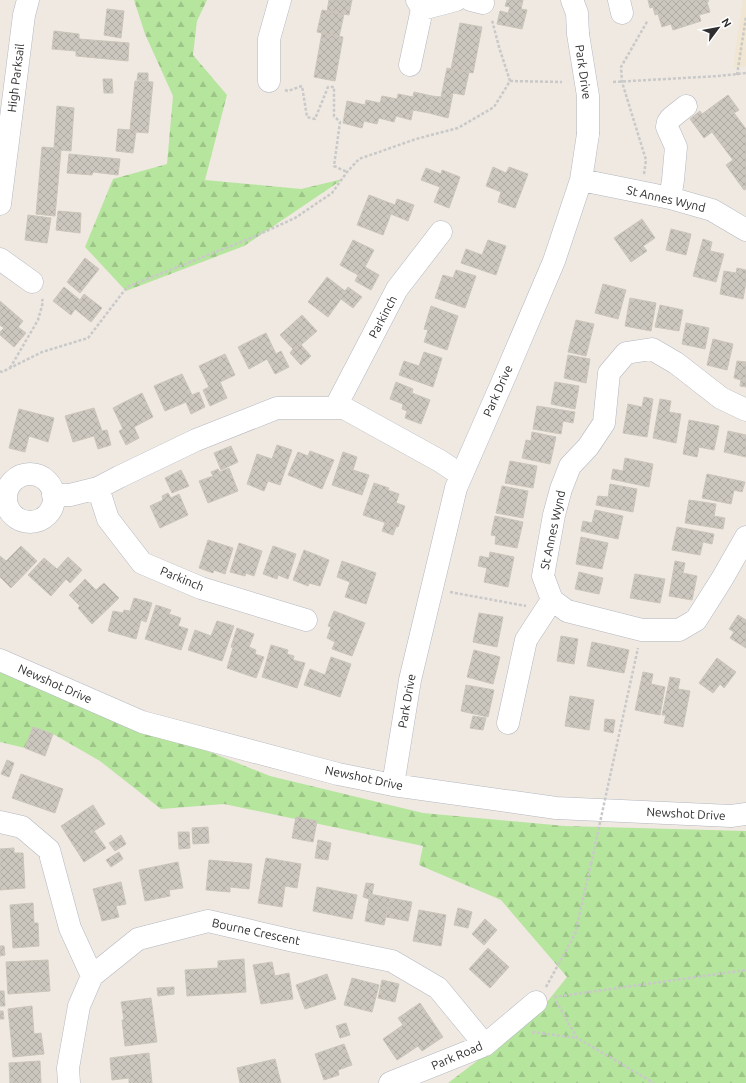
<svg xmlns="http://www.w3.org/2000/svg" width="746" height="1083" font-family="Ubuntu,sans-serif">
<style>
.education{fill:#f0e6d1}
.forest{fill:url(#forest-firs)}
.building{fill:url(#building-cross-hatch);stroke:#cbc5ba}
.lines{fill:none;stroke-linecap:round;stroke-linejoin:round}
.minor-casing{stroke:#b4b7c1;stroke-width:23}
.path{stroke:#c9c9c9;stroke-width:2.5;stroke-dasharray:3 2;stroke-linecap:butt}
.minor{stroke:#fff;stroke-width:22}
.minor-bridge-casing{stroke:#b4b7c1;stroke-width:23;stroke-linecap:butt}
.path-bridge{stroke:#c9c9c9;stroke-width:2.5;stroke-dasharray:3 2;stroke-linecap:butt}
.minor-bridge{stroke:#fff;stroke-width:22}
.labels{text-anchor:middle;stroke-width:4;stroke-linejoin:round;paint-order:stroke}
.street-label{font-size:12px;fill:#2e2e2e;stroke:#fff}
</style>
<defs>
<pattern id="forest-firs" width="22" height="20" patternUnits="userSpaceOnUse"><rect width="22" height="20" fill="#b6e59e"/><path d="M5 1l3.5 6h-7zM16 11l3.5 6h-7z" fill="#9dc588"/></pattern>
<pattern id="building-cross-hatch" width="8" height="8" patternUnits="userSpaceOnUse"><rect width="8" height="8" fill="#cbc7bf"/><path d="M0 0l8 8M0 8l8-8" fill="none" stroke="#afaba4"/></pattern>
</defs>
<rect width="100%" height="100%" fill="#efe9e1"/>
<path class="education" d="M743,0H746V66L733,68Z"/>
<path class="forest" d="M134,0H207L197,21L193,55L227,95L205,180L301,189L343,179L244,246L126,291L85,247L113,179L167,164L173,96L145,34Z
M0,668L270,776L423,813L565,826L746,831V1083H448L535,1017L567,977L501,900L419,865L423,846L224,804L161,809L100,761L53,734L33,727L25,748L0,742Z"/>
<path class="building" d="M329,0H352L349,15L327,11Z
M507,0H523L521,9L527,10L522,29L497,24L500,11L508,13L510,7L505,6Z
M648,0H708L709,1L707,2L710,12L699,15L701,21L673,30L671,24L662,27L658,14L655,15L653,7L650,8Z
M107,9L124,11L121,38L104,35Z
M322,10L344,14L339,37L317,32Z
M460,23L482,27L473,73L451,69Z
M54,31L79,34V39L129,43L128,61L76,56V51L52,49Z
M322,33L343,37L335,81L314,77Z
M447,68L469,72L464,95L453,93L448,118L429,113L432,96L441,97Z
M138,73H148V81L137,80Z
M103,79H112L113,93H104Z
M135,81L153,82L148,133L136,132L133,153L116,151L118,129L130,130Z
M414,92L432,96L429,113L413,110L411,120L396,116L394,122L379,118L377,124L364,121L362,128L343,123L347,101L365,105L366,100L380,103L382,96L397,99L398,94L413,97Z
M728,95L739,110L734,113L746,129V189L744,190L726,165L733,160L712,132L704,138L690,119L700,111L702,114Z
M57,106L74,108L71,151L61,150L55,216L36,214L42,147L54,148Z
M69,154L120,159L118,175L93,172L92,175L67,173Z
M493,167L506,173L509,167L528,174L515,208L498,202L501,192L486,186Z
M426,168L441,174L442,170L460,177L449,208L434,202L440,187L421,180Z
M369,195L395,205L397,199L414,205L408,221L391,214L383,235L357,225Z
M58,211L81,213L80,233L56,230Z
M28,215L51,218L47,243L25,240Z
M642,219L655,238L643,246L647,251L631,262L614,238Z
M671,229L691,234L686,255L666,250Z
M703,239L712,242L710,251L724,254L716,282L693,276Z
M353,240L374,250L365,267L379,275L371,290L355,281L358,275L340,265Z
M488,240L506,246L496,275L461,263L466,249L482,255Z
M85,258L99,269L80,293L67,282Z
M737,268L746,270V282L743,299L720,294L724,271L736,273Z
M456,270L476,276L465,308L435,298L443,275L453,278Z
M327,277L345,291L348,287L362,297L353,308L341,299L328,317L308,302Z
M603,284L626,290L618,319L595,313Z
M64,287L80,300L84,294L102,308L91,322L75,309L71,315L53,301Z
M630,298L656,303L651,331L625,326Z
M0,301L23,321L18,327L26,333L14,347L0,335V332L4,328L0,325Z
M660,305L683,310L679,331L655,327Z
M431,306L458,316L447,350L424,342L428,330L424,329Z
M302,315L317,331L301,345L311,356L301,365L290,353L293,349L280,335Z
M576,320L594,324L586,356L568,352Z
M686,323L709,328L705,349L682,344Z
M266,333L276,354L281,351L289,367L275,374L267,359L249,369L238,347Z
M713,339L733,344L727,370L707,365Z
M424,352L442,358L433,387L399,375L404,361L419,366Z
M225,354L235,375L220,382L227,398L210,406L203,390L209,387L199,366Z
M568,355L590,359L586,383L564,378Z
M737,361L746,362V387L740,386L741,380L734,378Z
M182,374L192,395L199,392L205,407L191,414L186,402L165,411L154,386Z
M396,382L413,389L412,393L430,400L421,424L405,418L407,411L402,409L403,404L390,399Z
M555,382L579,386L575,409L551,404Z
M142,393L153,417L134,427L139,438L126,445L119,431L123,429L113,408Z
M644,397L653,399L647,437L623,433L628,404L642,407Z
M660,399L671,401L669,412L681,414L676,443L653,438Z
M537,406L575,412L573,423L563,421L561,434L533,429Z
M94,408L102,431L107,430L111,445L98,449L94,436L73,442L65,416Z
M19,409L54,418L48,442L29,436L25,452L9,448Z
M689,420L719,426L714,450L699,447L697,457L683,454Z
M728,431L746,435V457L724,452Z
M532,432L556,437L550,464L522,458L526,440L531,441Z
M277,445L292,450L280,485L268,481L264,491L247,484L257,454L272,459Z
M231,446L238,462L221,470L214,453Z
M310,451L334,460L322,489L288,475L298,452L308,456Z
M343,452L357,457L353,470L369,475L362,495L332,485Z
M625,458L653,464L649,487L611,479L613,469L623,471Z
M510,461L537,466L533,488L505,483Z
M229,468L238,491L208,503L199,481L213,476L211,472L218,469L220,472Z
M181,470L189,486L172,493L165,478Z
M707,474L745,482L742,492L734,490L731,504L702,498Z
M374,483L389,488L388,490L399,494L396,503L405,506L398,527L363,515Z
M610,484L637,489L633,512L596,505L598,496L608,497Z
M502,486L528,491L523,518L496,513Z
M168,493L171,498L179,494L188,515L160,528L150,506L163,500L162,496Z
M689,500L716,504L714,516L725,518L723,529L685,523Z
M595,510L623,516L618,539L581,531L583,521L592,523Z
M495,516L523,522L517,548L495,544L496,536L491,535Z
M385,523L396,527L393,535L382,531Z
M677,527L714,534L712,544L703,542L700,555L672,550Z
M581,537L608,543L602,569L576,564Z
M208,540L233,548L225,574L214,570L213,573L199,568Z
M239,543L262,551L254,576L246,573L245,576L230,572Z
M21,546L37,561L11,588L0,577V556L6,561Z
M273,546L296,554L288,579L278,575L277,579L263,574Z
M304,550L329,560L320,586L309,583L308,586L293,580Z
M490,552L514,557L508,587L484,582L487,568L478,566L480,556L489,558Z
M68,557L82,570L70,583L66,579L51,596L28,575L44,558L57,569Z
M342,561L376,573L366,604L345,597L350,582L337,577Z
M675,561L685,563L683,573L697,576L692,600L669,596Z
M579,572L603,578L599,594L575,589Z
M635,574L665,579L660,603L630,598Z
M85,579L96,590L104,583L119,598L92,624L78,608L80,606L69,595Z
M134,598L152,603L146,622L141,620L136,639L108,631L113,611L123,613L124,610L130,611Z
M156,605L171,610L169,614L181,618L178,626L188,629L181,650L145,639Z
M334,611L365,623L352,656L332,649L335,642L327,638L331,627L328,626Z
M479,613L503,617L497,647L473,642Z
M738,615L746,620V648L730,638L734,632L729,629Z
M217,621L234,626L222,661L188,650L195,630L211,636Z
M237,628L254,634L249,647L256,650L255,654L264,657L256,678L227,668L233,648L231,647Z
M561,636L578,639L574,664L557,661Z
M592,642L629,650L624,673L587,666Z
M271,645L288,650L287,654L294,656L293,660L305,663L297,688L262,677Z
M474,650L500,657L493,684L467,677Z
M331,657L351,664L340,697L304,685L310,669L325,675Z
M717,658L736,672L724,688L720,684L713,693L699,683Z
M643,672L653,674L651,684L665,687L660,715L635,710Z
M670,677L680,679L678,689L690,691L683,727L664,723L666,715H662Z
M466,685L494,690L488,717L461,711Z
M570,696L594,700L589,730L565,726Z
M473,716L486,718L483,730L470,728Z
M605,719L615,720L613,733L604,731Z
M33,727L53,734L45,756L25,748Z
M7,760L14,763L9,777L1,774Z
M21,774L63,789L55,813L12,798Z
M93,805L105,824L94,831L106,848L84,862L61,826Z
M296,817L317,821L313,842L292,838Z
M208,827L209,843L193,844L192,828Z
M178,832H189L190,848L179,849Z
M121,835L126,844L115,851L109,843Z
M318,840L331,843L328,860L315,858Z
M14,848V853H23L25,888L0,890V849Z
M119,852L123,859L111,867L106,860Z
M266,858L301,864L297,888L285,886L282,907L258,903Z
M209,860L252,864L249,889L230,887V892L206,890Z
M178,862L183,888L169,890L170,896L145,901L139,870Z
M121,882L126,904L116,906L119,917L102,921L93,889Z
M366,883L374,884L372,894H370L369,899L363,897Z
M317,887L357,895L352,919L313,911Z
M370,894L390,898L384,925L365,921Z
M390,898L412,902L408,921L386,917Z
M33,903L34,923H38L39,946L13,948L10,905Z
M458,908L472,912L468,928L454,925Z
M419,910L446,915L441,946L413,941Z
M485,919L497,930L484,945L472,934Z
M0,946H4L5,955L0,956Z
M488,948L509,967L490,988L469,969Z
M244,959L246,992L187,996L185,970L218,968V961Z
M48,960L50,991L8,994L6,962Z
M272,962L275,976L289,973L293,999L261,1004L253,965Z
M327,974L336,999L305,1009L296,985Z
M352,978L379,985L372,1012L344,1005Z
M382,980L399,984L395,1002L378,998Z
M174,987V994L158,996L157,988Z
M0,991H4L5,1006H0Z
M151,998L157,1042L125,1046L122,1020H124L121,1002Z
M420,1003L443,1037L422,1051L418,1046L397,1060L383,1039L403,1025L398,1018Z
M32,1006L34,1034L41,1033L44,1054L13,1057L8,1009Z
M0,1011H3L4,1019H0Z
M346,1023L350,1035L340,1038L336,1026Z
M344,1044L352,1065L338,1070L339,1075L324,1080L315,1054Z
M149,1053L152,1083H129V1078L112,1080L110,1058Z
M275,1059L281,1083H240L237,1068Z
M40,1061L41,1083H10L9,1063Z"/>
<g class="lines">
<defs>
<path id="minor" d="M417,0L422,9L456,0
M471,0L483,3
M572,0L577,13L578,34
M619,0L622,13
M410,65L422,9
M269,81V39L280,0
M581,180L670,198L712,210L746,230
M670,198L673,180L676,147L667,127L668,122L671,118L686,106
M0,204L24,15L28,0
M0,259L32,282
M335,408L397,289L441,232
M746,410L721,398L676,363L652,349L626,353L609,373L604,423L588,447L570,466L561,489L554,515L543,576L552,600L567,611L642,630H679L696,620L722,579L746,537
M6 498a24 24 0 1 1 48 0a24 24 0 1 1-48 0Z
M98,488L108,519L142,563L201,588L306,620
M53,495H70L98,488L119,477L196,440L277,408H344L440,461L461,475
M0,660L142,722L338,774L393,785L556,808L731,816L746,814
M508,723L526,640L552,600
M393,785L410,680L456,488L505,376L554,261L581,180L588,134
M0,822L22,827L49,850L70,928L92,976
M69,1083L68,1068L79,1006L92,976L138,939L208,921L294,941L392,961L438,988L485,1045
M390,1083L485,1045L536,1002"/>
</defs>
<use href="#minor" class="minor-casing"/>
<path class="path" d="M737,75L746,17
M510,81L562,82
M613,82L719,76L746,73
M285,90L288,91L302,86L307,117L315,119L328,87H334V116L340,122L334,166L347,172
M644,174L646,160L622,82L621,67L648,20
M10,368L38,320L43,302L42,299
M0,371L2,372L42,352L88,338L127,287L251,238L295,218L332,193L347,172L359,159L416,139L458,128L494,107L510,81L499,47L492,20
M0,494L6,496
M450,592L526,606
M627,698L638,648
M546,987L575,934L591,864
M554,997L746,970
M556,1001L577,1038L654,1083
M532,1032L577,1038"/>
<use href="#minor" class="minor"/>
<defs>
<path id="minor-bridge" d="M578,34L588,96V134"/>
</defs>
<use href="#minor-bridge" class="minor-bridge-casing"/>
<path class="path-bridge" d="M591,864L627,698"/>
<use href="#minor-bridge" class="minor-bridge"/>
</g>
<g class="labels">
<g class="street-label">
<text transform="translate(583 72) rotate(82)" y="4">Park Drive</text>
<text transform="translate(16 78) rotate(-83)" y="4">High Parksail</text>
<text transform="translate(666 199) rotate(13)" y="4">St Annes Wynd</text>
<text transform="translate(383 317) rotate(-62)" y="4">Parkinch</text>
<text transform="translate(498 391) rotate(-66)" y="4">Park Drive</text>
<text transform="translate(553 530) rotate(-78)" y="4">St Annes Wynd</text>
<text transform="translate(182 579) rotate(22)" y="4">Parkinch</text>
<text transform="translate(55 684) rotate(24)" y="4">Newshot Drive</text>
<text transform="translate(407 701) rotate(-80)" y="4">Park Drive</text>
<text transform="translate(364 778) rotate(12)" y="4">Newshot Drive</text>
<text transform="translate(686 814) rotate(3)" y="4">Newshot Drive</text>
<text transform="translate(256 932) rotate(12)" y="4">Bourne Crescent</text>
<text transform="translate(457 1056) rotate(-23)" y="4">Park Road</text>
</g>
</g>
<g transform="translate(718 28) rotate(58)" stroke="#ffffff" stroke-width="3" paint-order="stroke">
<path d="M0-3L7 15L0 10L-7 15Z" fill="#2e2e2e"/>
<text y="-6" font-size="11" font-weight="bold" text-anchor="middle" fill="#2e2e2e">N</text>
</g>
</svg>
